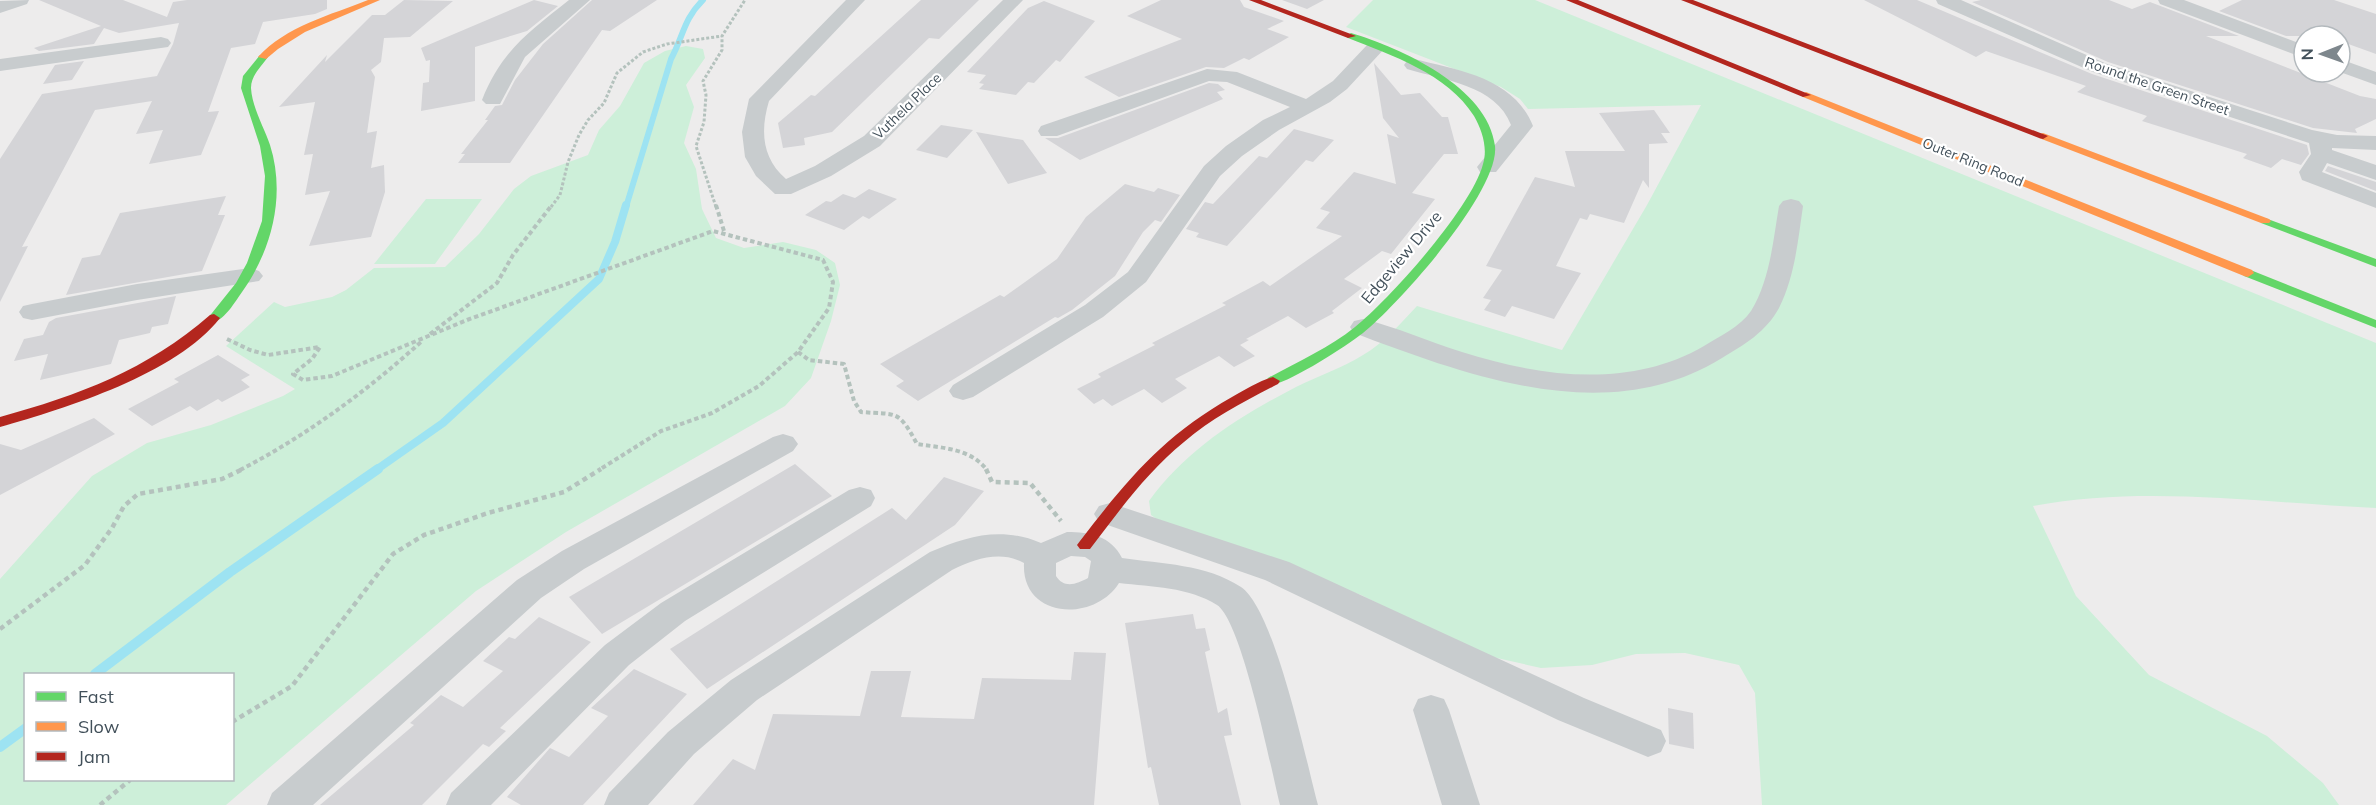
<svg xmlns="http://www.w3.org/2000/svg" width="2376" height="805" font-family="Mulish,sans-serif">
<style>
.green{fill:#cdefd9;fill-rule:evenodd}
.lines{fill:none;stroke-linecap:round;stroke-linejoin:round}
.stream-far2{stroke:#9de3f2;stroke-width:6}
.stream-far1{stroke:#9de3f2;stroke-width:8}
.stream{stroke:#9de3f2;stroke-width:10}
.building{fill:#d4d4d7}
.path-far2{stroke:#b4c2bd;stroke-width:3;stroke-dasharray:3 2;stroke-linecap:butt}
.path-far1{stroke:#b4c2bd;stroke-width:4;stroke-dasharray:4.5 3;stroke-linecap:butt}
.path{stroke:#b4c2bd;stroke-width:4.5;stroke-dasharray:5 4;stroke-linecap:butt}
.street{fill:#c8ccce;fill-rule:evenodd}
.fast{fill:#63d668;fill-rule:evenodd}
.slow{fill:#ff974d;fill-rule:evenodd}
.jam{fill:#b3261e;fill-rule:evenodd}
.labels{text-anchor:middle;stroke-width:4.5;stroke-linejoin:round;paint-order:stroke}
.far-street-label{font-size:14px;fill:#42505a;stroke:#fff}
.street-label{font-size:16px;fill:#42505a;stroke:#fff}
</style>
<rect width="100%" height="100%" fill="#edecec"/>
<path class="green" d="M1373,0H1535L2376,343V508C2262,503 2146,485 2033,506L2076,596L2149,675L2267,736L2323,783L2339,805H1762L1755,693L1739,665L1685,653L1636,654L1592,665L1541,668L1479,654L1361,595L1166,526L1151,515L1149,501C1187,449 1240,416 1296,387C1318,376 1342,368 1363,355C1384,343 1400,324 1417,306L1562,350L1647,205L1701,105L1528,109L1520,99L1501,87L1346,27Z
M686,46L703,49L705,58L686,85L694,107L684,143L696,169L702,209L716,238L744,248L783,242L816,250L835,263L840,285L831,321L811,378L785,406L566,532L476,591L226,805H0V579L92,476L147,443L211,425L283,396L295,389L226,346L274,302L285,307L332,297L346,290L374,268L445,267L479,234L514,189L531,176L588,155L599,130L620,106L644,63L665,51ZM26,674H232V780H26Z
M426,199H482L435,264H374Z"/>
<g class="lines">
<path class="stream-far2" d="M626,207L671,59C684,35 683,20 703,0"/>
<path class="stream-far1" d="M376,470L443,423L599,279L615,242L626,205"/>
<path class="stream" d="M95,674L230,572L378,469
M0,747L26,728"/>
</g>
<path class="building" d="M39,0H123L167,17L173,2L187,0H327V9L315,14L263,22L255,44L231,48L208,112L219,111L201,155L149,164L163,130L136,134L152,101L95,110L22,247L28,246L0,302V159L42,94L157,76L173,44L179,23L119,33L104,28L94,44L39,51L34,48L101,26Z
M404,0L453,1L410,37L384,38L381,62L371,70L375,77L367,133L377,131L371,168L384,165L385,192L371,237L309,246L330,191L305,195L313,154L304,155L315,102L279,107L327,55L325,62L372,15H385Z
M534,0L558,6L527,31L475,47V101L421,111L423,83L429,82L430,60L426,61L421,48Z
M592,0H657L610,31L602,30L510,163H458L465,154H461L488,120H485L495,106L502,105L515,80L543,44Z
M921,0H979L939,39L929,38L832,132L804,138L805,145L783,148L778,123L811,95L815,96Z
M1161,0H1240L1244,7L1284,21L1267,29L1289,37L1249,60L1244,58L1224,68L1206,67L1119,97L1084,77L1182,39L1127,16Z
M1282,0H1324L1307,9Z
M1864,0H1917L2092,74L2307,145L2309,154L2301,165L2282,159L2271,168L2243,158L2247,154L2142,121L2147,116L2077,92L2086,86L1986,51L1976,57Z
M1981,0H2109L2132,9L2150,2L2239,36H2206L2360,96L2376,99V119L2355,129L2357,133L2313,128L2108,62L1972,2Z
M2242,0H2334L2376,14V54L2340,41V36H2286L2219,11Z
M1044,1L1095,21L1060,62L1056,60L1034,83L1028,82L1016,95L979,89L984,84L979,83L986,75L967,72L1028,8Z
M84,61L72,80L43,84L55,65Z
M1374,63L1401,95L1420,93L1442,117H1448L1458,154H1444L1412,193L1435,199L1391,254L1382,251L1344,279L1362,288L1332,311L1334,313L1306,328L1288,316L1246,339L1249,340L1240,345L1255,356L1234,367L1219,356L1175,379L1187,388L1162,403L1144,389L1112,406L1103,399L1094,404L1077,389L1101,377L1098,374L1155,345L1152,343L1226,305L1222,303L1263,281L1270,286L1342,236L1316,228L1330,212L1320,209L1354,172L1396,184L1387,134L1399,138L1383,118Z
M1209,83L1218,84L1225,90L1217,92L1223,99L1080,160L1045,138H1058Z
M1654,110L1670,133H1661L1668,143L1649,144V188L1643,180L1624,223L1590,214L1587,220L1580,218L1556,266L1581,273L1554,319L1512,306L1505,317L1484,310L1491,300L1483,298L1502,270L1486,266L1535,177L1575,187L1565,151H1625L1599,113Z
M941,125L973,130L947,158L916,150Z
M1294,129L1334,140L1313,162L1306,160L1227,246L1196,237L1199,233L1186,229L1205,202L1213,204L1259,156L1267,158Z
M976,132L1023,140L1047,173L1008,184Z
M2328,166L2376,182V191L2325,171Z
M1125,184L1154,192L1158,188L1180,195L1161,222L1155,220L1143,232L1115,276L1072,310L1058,318L1055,317L918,401L896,386L904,381L880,364L1000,295L1004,297L1057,259L1086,217Z
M869,189L897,199L869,219L863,216L844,230L805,215L826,201L831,202L843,194L855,198Z
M226,196L218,215H225L202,271L66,295L82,258L100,255L120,213Z
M176,296L168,324L152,327L150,333L119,340L111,364L40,380L48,354L14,361L24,339L43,335L49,322L56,318Z
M218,355L250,375L241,380L250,387L222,402L218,399L197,411L190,406L152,426L128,409L179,382L174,379Z
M94,418L115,434L0,495V444L21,450Z
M795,464L832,496L602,634L569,597Z
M944,477L984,491L955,525L707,689L670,649L892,508L906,520Z
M1193,614L1196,629L1205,628L1210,650L1205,652L1218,713L1227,708L1232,735L1224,736L1241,805H1159L1151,767L1148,768L1125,623Z
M539,617L591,642L500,728L506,731L489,747L483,744L422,805H320L414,725L410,723L441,695L463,707L503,671L483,661L509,637L515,639Z
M1074,652L1106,653L1094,805H693L733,759L755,770L773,714L860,716L871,671H911L901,717L974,719L982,678L1071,680Z
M634,669L687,694L583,805H521L507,797L550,748L569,757L608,716L591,708Z
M1668,708L1693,713L1694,749L1669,744Z"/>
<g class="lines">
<path class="path-far2" d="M551,207L560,195L568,162L579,135L588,120L604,103L617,73L643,52L667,44L722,36
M716,207L696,146L704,122L706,95L703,81L722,50V36L745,0"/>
<path class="path-far1" d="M716,205L724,231
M430,334L497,283L513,255L552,205
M227,339L250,350L268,355L320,347L312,359L293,374L303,380L332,376L467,320L713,231L823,260L833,282L829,308L798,352L759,386L712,413L661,431L599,470
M798,352L809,360L844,364L854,401L861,412C898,415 898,409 917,444C942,448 970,448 987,470
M240,470C306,436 367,391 422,341"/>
<path class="path" d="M986,469L992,482L1030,483L1061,521
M0,629L85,565L112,528L124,506L138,494L222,479L243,469
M232,722L292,686L393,554L424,535L488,513L564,492L601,469
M100,805L130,780"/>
<path class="street" d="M29,0L27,4L0,13V1Z
M569,0H590L525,57L500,104H486L482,100C502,50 529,32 569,0Z
M846,0H865L769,101C760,131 762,158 786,179L815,166L864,136L1003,0H1023L880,146L831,176L791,194H775L756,176L745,157L742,132L749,99Z
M1936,0H1961L2107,64L2312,130L2337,135L2376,136V150L2332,148V150L2376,165V180L2327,163L2322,172L2376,193V208L2302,180L2299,172L2311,154L2309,143L2093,72L1938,4Z
M2158,0H2184L2304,45V58L2160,4Z
M161,37L168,39L171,43L168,47L0,71V59Z
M1375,42L1382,44L1385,48L1347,89L1330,102L1279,130L1242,156L1220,176L1146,282L1103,317L973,397L963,400L953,397L949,391L953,385L1085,305L1128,272L1204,166L1226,146L1263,120L1290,107L1227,82L1209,81L1057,136H1041L1038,131L1041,126L1207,69L1237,72L1306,99L1333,81L1368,44Z
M1414,59C1459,70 1514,78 1533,126L1496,172H1480L1477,167L1511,125C1496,85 1443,80 1407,69L1404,65L1407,61Z
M2340,59L2376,72V85L2340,72Z
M1791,199L1799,201L1803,206C1798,240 1795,276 1779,308C1766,332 1744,345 1722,358C1607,429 1469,376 1354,333L1350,327L1354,321L1363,319C1397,327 1429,342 1462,352C1541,377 1630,389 1704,346C1720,336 1740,327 1751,311C1770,280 1773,241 1779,206L1783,201Z
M250,268L259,271L263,276L259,281L137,300L32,320L23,318L19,312L23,306L32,304L137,284Z
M783,434L793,437L798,444L793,451L584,569L541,598L313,805H267L272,793L517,580L562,551L773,437Z
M860,487L871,490L875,498L871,506L685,621L629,665L491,805H446L451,793L605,645L661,603L849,490Z
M1110,503L1289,562L1584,698L1661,730L1666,741L1661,752L1648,757L1558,720L1265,580L1099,522L1094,514L1099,506Z
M1067,532C1090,532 1111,536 1122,558C1162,564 1206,564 1241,587C1275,610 1306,761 1318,805H1280C1271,769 1242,621 1217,605C1189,587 1152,587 1119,583C1094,623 1021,619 1024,563C1000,550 975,559 952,570L757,700L694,754L648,805H604L609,793L668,732L731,680L930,552C967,536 1001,526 1041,543ZM1071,556L1085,557L1091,561L1088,578C1077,584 1064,589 1056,576V563Z
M1431,695L1444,699L1449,710L1480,805H1442L1413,710L1418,699Z"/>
<path class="fast" d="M1351,33C1401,48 1488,87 1495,146C1500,191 1399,304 1363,333C1345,347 1295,379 1273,385L1266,381L1268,378C1297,362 1329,348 1355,327C1390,299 1472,207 1483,164C1488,148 1482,130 1474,116C1448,74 1391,55 1348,38L1346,36Z
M260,55L268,57C261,67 251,75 251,88C252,107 264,127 270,145C286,195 272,250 242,292C235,302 225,319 214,322L208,318L236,283L247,263L262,221L265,176L260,146L241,88L243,76Z
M2265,218L2376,259V267L2261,223V219Z
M2248,269L2376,320V328L2244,276L2242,273L2244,270Z"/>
<path class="slow" d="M368,0H380L305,32L278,49L266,59L258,57C286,26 331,15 368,0Z
M1806,92L2252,270L2254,273L2248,277L2244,276L1803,97L1801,95Z
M2043,133L2269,219L2271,221L2269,223H2261L2039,138V134Z"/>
<path class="jam" d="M1249,0H1261L1356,36L1348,38Z
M1566,0H1578L1811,95L1803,97Z
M1681,0H1693L2048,136L2043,139L2039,138Z
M214,314L220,318C176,374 67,408 0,427V417C79,395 147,370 210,315Z
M1273,377L1280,381L1278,384C1245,401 1212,418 1184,442C1147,472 1119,511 1090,549H1080L1077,545L1080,541C1127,480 1163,436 1232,397C1245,390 1259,381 1273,377Z"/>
</g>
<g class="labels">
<g class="far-street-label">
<text transform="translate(2157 86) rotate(19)" y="5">Round the Green Street</text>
<text transform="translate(907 106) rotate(-44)" y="5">Vuthela Place</text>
<text transform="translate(1973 162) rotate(22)" y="5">Outer Ring Road</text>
</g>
<g class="street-label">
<text transform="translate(1401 257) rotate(-50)" y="6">Edgeview Drive</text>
</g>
</g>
<rect x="24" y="673" width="210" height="108" fill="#ffffff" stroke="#b3b9bd" stroke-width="1.5"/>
<rect x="36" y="692" width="30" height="9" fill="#63d668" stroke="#b3b9bd" stroke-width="1.5"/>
<text x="78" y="703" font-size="18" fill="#42505a">Fast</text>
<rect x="36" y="722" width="30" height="9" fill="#ff974d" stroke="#b3b9bd" stroke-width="1.5"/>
<text x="78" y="733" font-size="18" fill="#42505a">Slow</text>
<rect x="36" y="752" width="30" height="9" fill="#b3261e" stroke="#b3b9bd" stroke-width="1.5"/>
<text x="78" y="763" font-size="18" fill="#42505a">Jam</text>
<g transform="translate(2322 54) rotate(269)"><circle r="28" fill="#ffffff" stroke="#b3b9bd" stroke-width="1.5"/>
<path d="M0-4.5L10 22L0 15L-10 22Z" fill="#7e878d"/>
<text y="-9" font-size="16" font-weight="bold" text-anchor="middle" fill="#42505a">N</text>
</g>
</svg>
